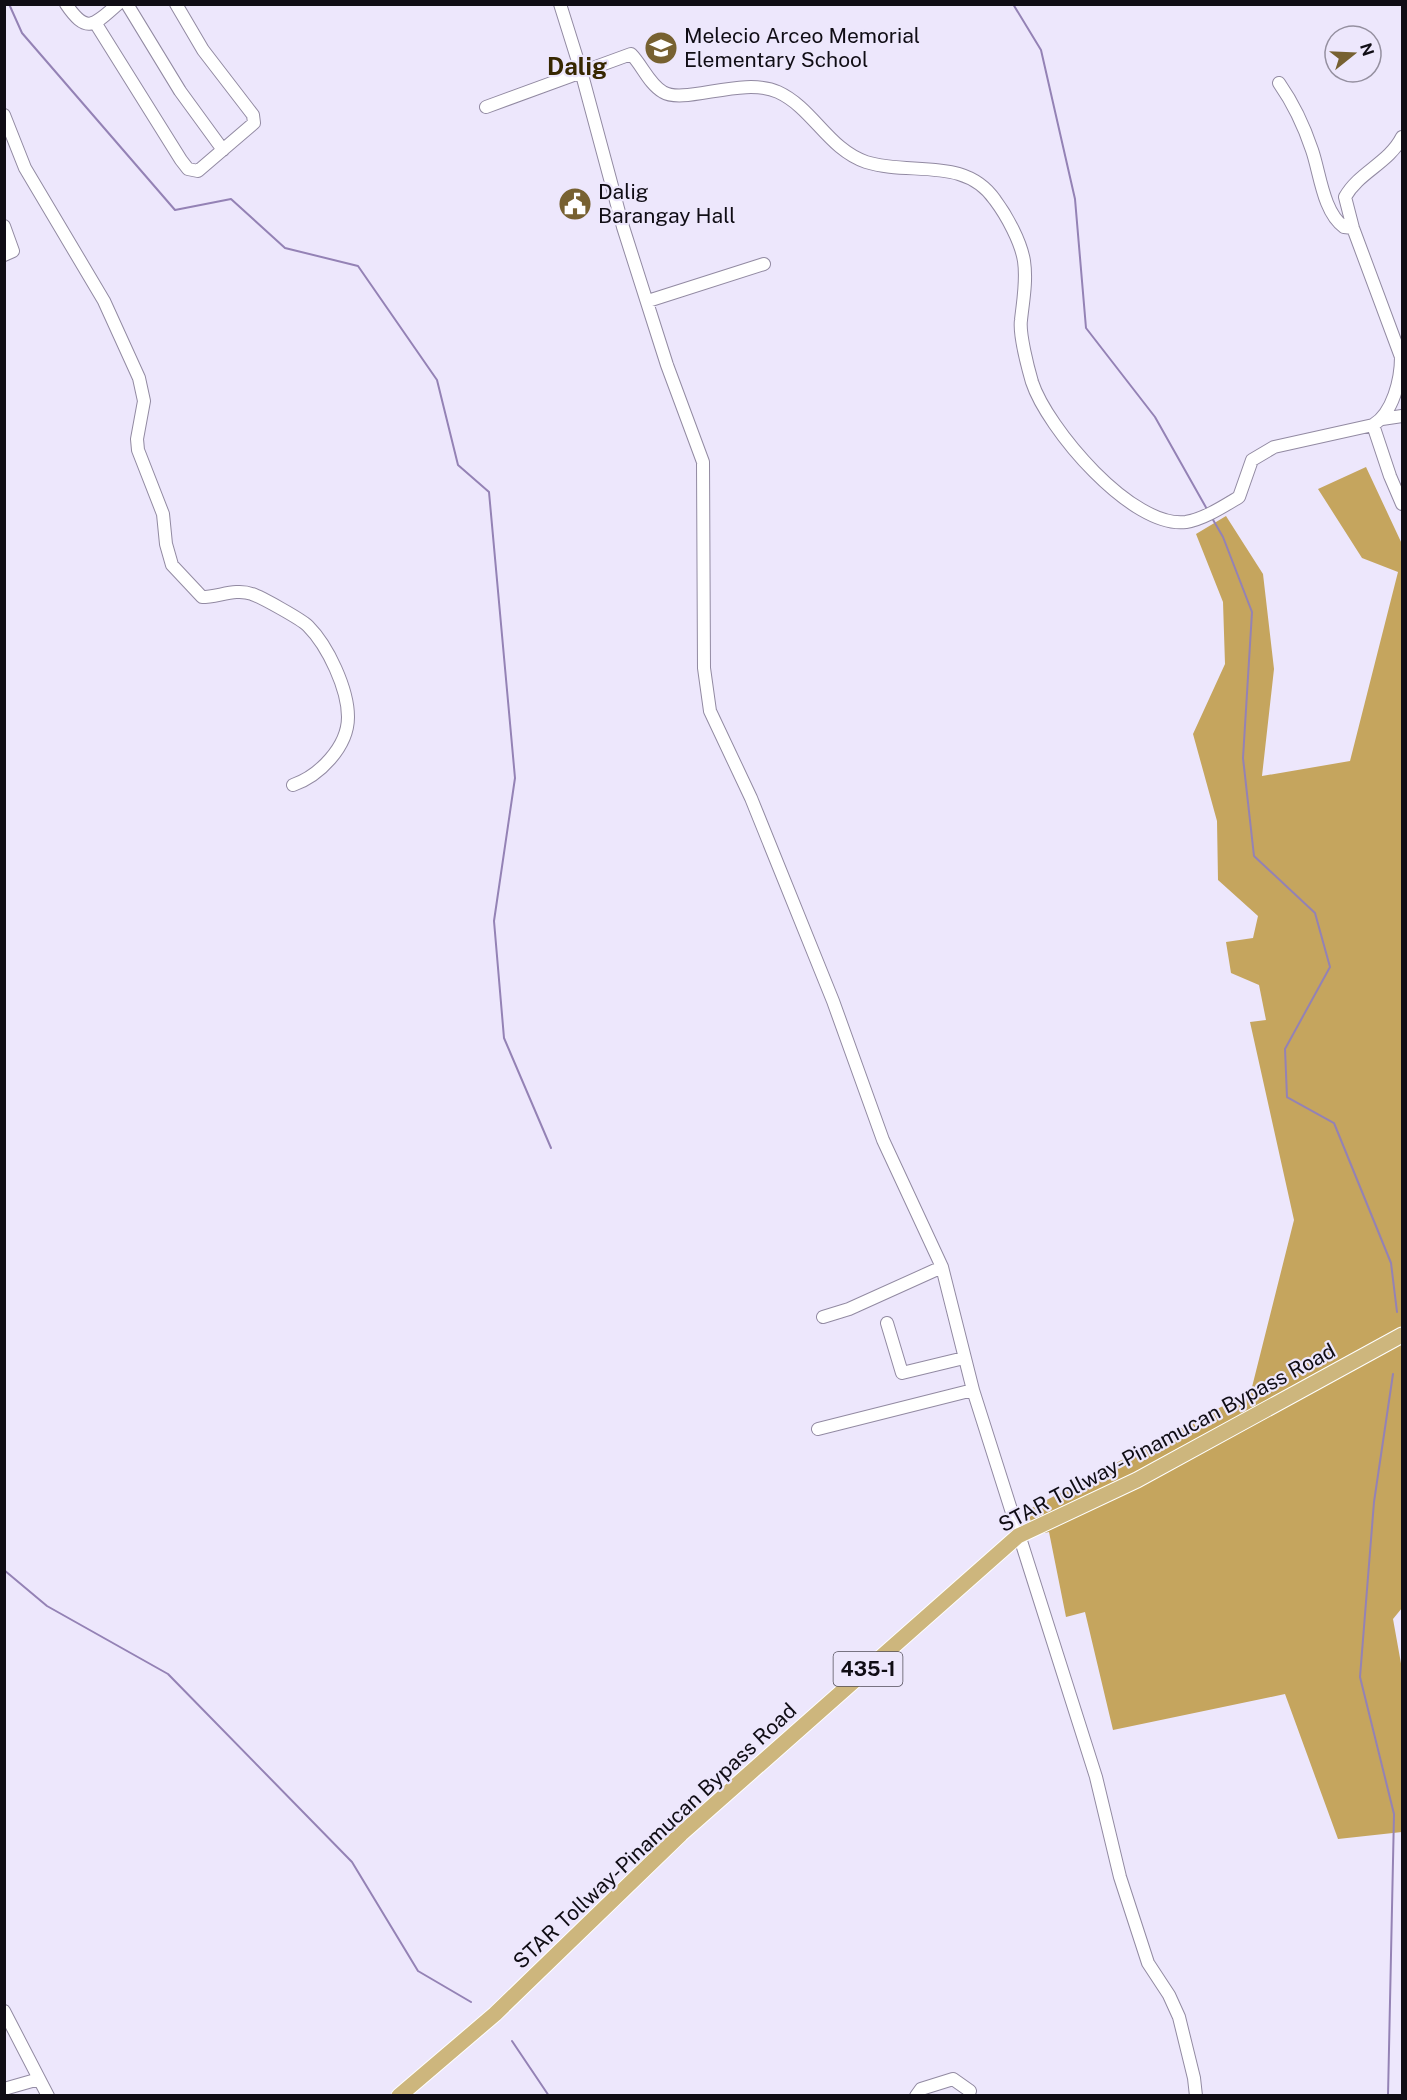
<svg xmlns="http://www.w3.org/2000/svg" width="1407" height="2100" font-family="'Public Sans',sans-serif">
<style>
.forest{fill:#c5a55e}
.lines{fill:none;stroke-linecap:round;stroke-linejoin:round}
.stream{stroke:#9482b5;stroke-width:2}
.minor-casing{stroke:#928aa2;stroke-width:14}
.major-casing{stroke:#fff;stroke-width:17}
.minor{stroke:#fff;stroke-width:12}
.major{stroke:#cdb67d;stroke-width:15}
.labels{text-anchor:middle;stroke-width:4.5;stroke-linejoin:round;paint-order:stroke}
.shield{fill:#ede7fc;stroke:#524e5a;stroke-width:1.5}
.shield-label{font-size:20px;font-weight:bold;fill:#100d15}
.poi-label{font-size:21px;fill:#100d15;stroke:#ede7fc;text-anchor:start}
.street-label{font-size:21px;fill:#100d15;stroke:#ede7fc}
.quarter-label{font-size:24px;font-weight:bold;fill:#372700;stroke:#ede7fc}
</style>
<rect width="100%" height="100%" fill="#ede7fc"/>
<path class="forest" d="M1366,467L1402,544V1608L1393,1619L1402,1669V1832L1338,1839L1285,1694L1113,1730L1085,1612L1066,1617L1049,1532L1034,1535L1028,1510L1251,1391L1294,1220L1250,1022L1266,1020L1259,985L1231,973L1226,942L1253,938L1258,916L1218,880L1217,821L1193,734L1225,664L1223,602L1196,534L1226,516L1263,574L1274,669L1262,776L1350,761L1398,572L1362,558L1318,489Z"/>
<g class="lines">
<path class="stream" d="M9,4L22,33L175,210L231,199L285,248L358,266L437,380L458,465L489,492L515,778L494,921L504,1038L551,1148
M1013,4L1041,50L1075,199L1086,328L1155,417L1208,511
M1212,518L1223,537L1252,612L1243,758L1254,856L1315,913L1330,967L1285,1049L1287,1097L1334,1123L1391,1263L1397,1312
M4,1570L47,1606L168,1674L352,1862L418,1971L471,2002
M512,2041L549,2096
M1388,2096L1394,1814L1360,1677L1374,1502L1393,1374"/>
<defs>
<path id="minor" d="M66,4C87,35 94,25 118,4
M127,4L180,91L223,150
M560,4L581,71L623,227L667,365L703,462L704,668L710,711L751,798L833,1001L883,1140L942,1267L973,1390L1096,1777L1120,1877L1148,1963L1169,1995L1179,2017L1194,2078L1196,2096
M96,24L181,160L188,169L198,171L254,123L253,115L203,50L176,4
M1279,83C1293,103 1304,126 1312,150C1320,173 1323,212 1344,227L1353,228
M486,107L631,54C642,65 649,84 663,92C684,105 743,76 778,92C813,108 828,149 866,162C910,176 965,156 995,200C1007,216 1021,242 1024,261C1027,281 1023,301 1021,320C1019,333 1028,368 1032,382C1047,428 1132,529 1186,522C1204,519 1224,506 1239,497L1252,460L1274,447L1373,425C1393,413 1401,379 1401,357L1353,228L1345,197C1359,172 1389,163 1402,137
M4,115L25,168L104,301L139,378L144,401L137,439L138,450L163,514L166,544L172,565L202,597C218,597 236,588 252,594C261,597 301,619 308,626C328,646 348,689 348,717C348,747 319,776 293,785
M4,226L13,251L4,255
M648,301L764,264
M1382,419L1402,416
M1373,425L1390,476L1402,504
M823,1317L849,1309L942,1267
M887,1323L902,1373L964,1358
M818,1429L973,1390
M4,2011L48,2096
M4,2089L39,2079
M916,2096L921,2089L953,2079L970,2091"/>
<path id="major" d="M399,2096L495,2014L681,1834L1018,1536L1137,1480L1402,1335"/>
</defs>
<use href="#minor" class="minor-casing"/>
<use href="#major" class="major-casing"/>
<use href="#minor" class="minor"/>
<use href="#major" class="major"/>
</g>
<defs>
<symbol id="school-disc" viewBox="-11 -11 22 22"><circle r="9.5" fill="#776131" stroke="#ede7fc"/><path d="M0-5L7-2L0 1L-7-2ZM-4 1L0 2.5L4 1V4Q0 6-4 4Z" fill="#fff"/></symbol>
<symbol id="civic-disc" viewBox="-11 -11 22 22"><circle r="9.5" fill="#776131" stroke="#ede7fc"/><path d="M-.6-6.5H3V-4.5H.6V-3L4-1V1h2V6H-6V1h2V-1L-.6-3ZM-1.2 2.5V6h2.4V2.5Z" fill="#fff"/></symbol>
</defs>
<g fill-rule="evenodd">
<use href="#school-disc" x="642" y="29" width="38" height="38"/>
<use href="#civic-disc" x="556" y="185" width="38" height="38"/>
</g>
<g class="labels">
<rect class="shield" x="833.5" y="1652" width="69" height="34" rx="4.5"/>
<g class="shield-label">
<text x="868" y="1676">435-1</text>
</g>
<g class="poi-label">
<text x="684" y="43">Melecio Arceo Memorial<tspan x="684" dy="24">Elementary School</tspan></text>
<text x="598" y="199">Dalig<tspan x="598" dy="24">Barangay Hall</tspan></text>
</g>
<g class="street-label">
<text transform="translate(1167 1438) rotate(-28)" y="7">STAR Tollway-Pinamucan Bypass Road</text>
<text transform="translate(655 1836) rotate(-43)" y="7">STAR Tollway-Pinamucan Bypass Road</text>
</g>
<g class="quarter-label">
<text x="577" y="75">Dalig</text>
</g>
</g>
<rect width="1407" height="2100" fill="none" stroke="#100d15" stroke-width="12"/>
<g transform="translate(1353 54) rotate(72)"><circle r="28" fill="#ede7fc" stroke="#9590a0" stroke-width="1.5"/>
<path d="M0-4.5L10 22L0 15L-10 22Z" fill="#776131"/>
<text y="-9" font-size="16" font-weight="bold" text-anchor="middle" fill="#100d15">N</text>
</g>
</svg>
